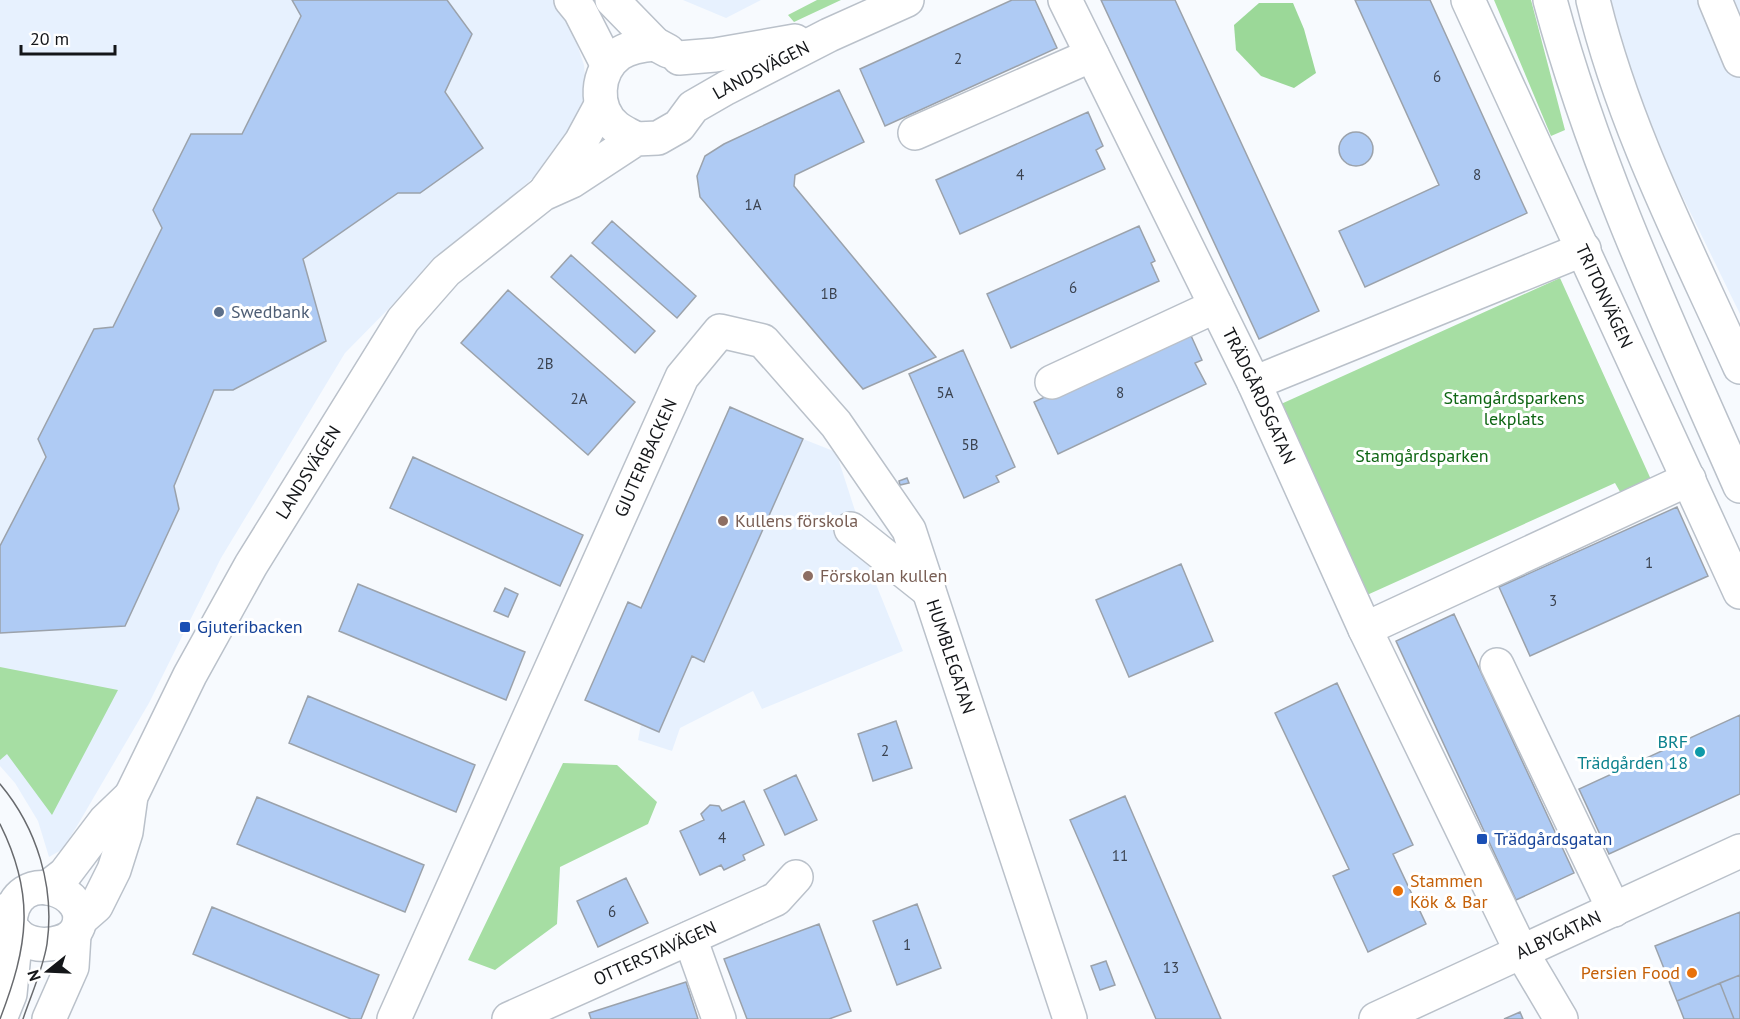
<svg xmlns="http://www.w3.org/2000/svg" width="1740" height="1019" font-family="'PT Sans',sans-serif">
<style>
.built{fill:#e7f1fe}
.green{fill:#a6dea3}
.forest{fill:#9bd898}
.building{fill:#afcbf4;stroke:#9ba2ab;stroke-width:1.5}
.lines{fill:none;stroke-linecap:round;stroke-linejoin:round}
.minor-casing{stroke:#bac1ca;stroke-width:36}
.minor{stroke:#fff;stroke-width:33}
.tram{stroke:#686a6e;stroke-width:1.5}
.service-dot{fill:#5c6f8a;stroke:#fff;stroke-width:2}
.education-dot{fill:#8d6e63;stroke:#fff;stroke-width:2}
.transit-dot{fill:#1a4fb4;stroke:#fff;stroke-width:2}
.culture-dot{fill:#0f9aa8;stroke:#fff;stroke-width:2}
.food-dot{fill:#e8710a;stroke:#fff;stroke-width:2}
.labels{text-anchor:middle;stroke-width:6;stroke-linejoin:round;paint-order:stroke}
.number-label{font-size:15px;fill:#3b4350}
.street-label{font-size:18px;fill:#141619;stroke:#fff}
.service-label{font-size:18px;fill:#4e5e75;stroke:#fff;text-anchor:start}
.park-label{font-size:18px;fill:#0f6614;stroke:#fff}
.education-label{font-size:18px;fill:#785e54;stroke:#fff;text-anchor:start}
.transit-label{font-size:18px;fill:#164399;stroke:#fff;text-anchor:start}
.culture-label{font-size:18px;fill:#0d838f;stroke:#fff;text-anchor:end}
.food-label{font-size:18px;fill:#c56008;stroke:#fff;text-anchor:start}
</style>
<rect width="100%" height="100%" fill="#f7fafe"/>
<path class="built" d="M0,0H553L565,14L575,38L584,65L586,88L579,114L551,162L413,284L345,353L221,558L149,703L77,826L63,849L49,857L38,821L15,783L0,766Z
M683,0H761L726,18Z
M1611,0H1740V314L1673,177L1632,78Z
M803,439L836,452L860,526L859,542L903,651L762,709L753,691L680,728L672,751L638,740L641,724L659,732L692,656L705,662Z"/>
<path class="green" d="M817,0H841L794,22L788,15Z
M1494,0H1531L1565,130L1551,136Z
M1560,278L1653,484L1623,497L1615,483L1367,595L1281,404Z
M0,667L118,690L52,815L7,754L0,760Z
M563,763L617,765L657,802L648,824L560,867L557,924L495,970L468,960Z"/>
<path class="forest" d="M1259,3H1293L1304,29L1316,73L1294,88L1261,76L1236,50L1234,25Z"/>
<path class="building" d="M292,0H447L472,34L445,92L483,148L420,193H398L303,259L326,341L233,390H214L174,486L179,509L125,626L0,633V546L46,457L38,439L94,329L113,327L162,228L153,210L191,134H242L301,16Z
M1012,0H1035L1057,48L885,126L860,69Z
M1101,0H1175L1319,311L1259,339Z
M1355,0H1430L1527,213L1365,287L1339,231L1439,185Z
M839,90L864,142L795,175L794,186L936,357L863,389L700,197L697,176L705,156L724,144Z
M1088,112L1103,146L1096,150L1105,169L960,234L936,180Z
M1339 149a17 17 0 1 1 34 0a17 17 0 1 1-34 0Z
M612,221L696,296L677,318L592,243Z
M1139,226L1155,261L1151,263L1159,281L1011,348L987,294Z
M571,255L655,331L635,353L551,277Z
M508,290L635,402L588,455L461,343Z
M1188,329L1202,360L1195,363L1206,384L1058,454L1034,402Z
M963,350L1015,467L996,476L999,482L964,498L909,374Z
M730,407L803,439L704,662L692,656L659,732L585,700L628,602L641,608Z
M413,457L583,535L560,586L390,508Z
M907,478L909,483L900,485L899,481Z
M1677,507L1708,576L1530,656L1499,587Z
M1181,564L1213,641L1129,677L1096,600Z
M358,584L525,652L506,700L339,631Z
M505,588L518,594L508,617L494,611Z
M1454,614L1574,873L1516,900L1396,641Z
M1337,683L1413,845L1393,854L1426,924L1368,952L1333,876L1349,869L1275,713Z
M308,696L475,765L456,812L289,743Z
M1740,715V794L1609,854L1579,789Z
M896,721L912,768L873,781L858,734Z
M796,775L817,820L785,835L764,790Z
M1125,796L1221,1019H1156L1095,877L1070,820Z
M257,797L424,865L405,912L237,844Z
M744,801L764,845L743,855L745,860L724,870L721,865L700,875L680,831L704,820L701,814L710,805L719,806L722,811Z
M626,878L648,923L598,947L577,901Z
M917,904L941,968L897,985L873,921Z
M212,907L379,975L361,1019H351L193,954Z
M1740,912V975L1677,1001L1655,946Z
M819,924L851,1011L829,1019H747L724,959Z
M1106,961L1115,985L1100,990L1091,966Z
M1740,975V1019H1734L1720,983Z
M686,982L698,1019H591L589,1013Z
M1720,983L1734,1019H1684L1677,1001Z
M1520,1012L1523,1019H1504Z"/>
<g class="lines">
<defs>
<g id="minor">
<path d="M571,0L580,11L607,64"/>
<path d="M612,0L655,44L668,51"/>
<path id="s1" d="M1065,0L1254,383L1365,629L1522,953L1561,1019"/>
<path id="s2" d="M1468,0L1740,592"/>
<path d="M1550,0C1595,168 1670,327 1740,486"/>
<path d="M1593,0C1624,128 1686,247 1740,367"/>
<path d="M1715,0L1740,60"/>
<path d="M679,58L715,55L795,41"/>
<path d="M915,133L1092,55"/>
<path d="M636,139C630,135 622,132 616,127C593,108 596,71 619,54C629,47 642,45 655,44"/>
<path d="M547,189L581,142L601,105"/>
<path d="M1052,382L1216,306"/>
<path d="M1254,383L1584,249"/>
<path d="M851,529L929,591"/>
<path d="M1365,629L1689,479"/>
<path d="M1497,665L1614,910"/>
<path d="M47,888L65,874L105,821L131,796"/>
<path d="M0,911C7,920 13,933 23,939C38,948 69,946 77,929C96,892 14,861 10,923"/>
<path id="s3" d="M80,920L96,906L114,870L126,832L131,796L190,675L251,565L403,320L446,271L543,194L572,181L636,139L658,138L679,126L693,107L726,88L829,35L907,0"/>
<path d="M690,938L719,1019"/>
<path d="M0,1019L10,994L16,933"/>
<path d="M49,1019L72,967L74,935"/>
<path id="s4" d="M394,1019L682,377L720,331L763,341L836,424L909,530L1070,1019"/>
<path id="s5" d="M509,1019L776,899L796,877"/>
<path id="s6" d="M1376,1019L1740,851"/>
</g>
</defs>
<use href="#minor" class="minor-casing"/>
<use href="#minor" class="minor"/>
<path class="tram" d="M0,784C37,828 55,887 47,944C43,969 31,995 23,1019
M0,824C36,896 28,946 0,1019"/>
</g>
<circle class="service-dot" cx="219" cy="312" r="6"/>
<g class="education-dot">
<circle cx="723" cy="521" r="6"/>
<circle cx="808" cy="576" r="6"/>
</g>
<g class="transit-dot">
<rect x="179" y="621" width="12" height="12" rx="3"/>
<rect x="1476" y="833" width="12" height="12" rx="3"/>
</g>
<circle class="culture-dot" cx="1700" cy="752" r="6"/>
<g class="food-dot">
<circle cx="1398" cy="891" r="6"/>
<circle cx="1692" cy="973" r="6"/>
</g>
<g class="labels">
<g class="number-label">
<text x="958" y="64">2</text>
<text x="1437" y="82">6</text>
<text x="1020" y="180">4</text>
<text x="1477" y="180">8</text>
<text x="753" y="210">1A</text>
<text x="1073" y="293">6</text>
<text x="829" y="299">1B</text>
<text x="545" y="369">2B</text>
<text x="945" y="398">5A</text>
<text x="1120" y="398">8</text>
<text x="579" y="404">2A</text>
<text x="970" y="450">5B</text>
<text x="1649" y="568">1</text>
<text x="1553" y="606">3</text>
<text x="885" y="756">2</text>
<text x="722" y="843">4</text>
<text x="1120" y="861">11</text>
<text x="612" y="917">6</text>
<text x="907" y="950">1</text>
<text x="1171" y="973">13</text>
</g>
<g class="street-label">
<text dy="6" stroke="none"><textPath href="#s3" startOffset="1131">LANDSVÄGEN</textPath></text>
<text dy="6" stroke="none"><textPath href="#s2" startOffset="326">TRITONVÄGEN</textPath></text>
<text dy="6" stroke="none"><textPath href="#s1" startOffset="441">TRÄDGÅRDSGATAN</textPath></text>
<text dy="6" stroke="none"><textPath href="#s4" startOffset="615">GJUTERIBACKEN</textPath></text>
<text dy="6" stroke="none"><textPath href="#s3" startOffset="507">LANDSVÄGEN</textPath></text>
<text dy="6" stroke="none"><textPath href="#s4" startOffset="1180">HUMBLEGATAN</textPath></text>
<text dy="6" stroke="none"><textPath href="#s6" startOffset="201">ALBYGATAN</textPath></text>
<text dy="6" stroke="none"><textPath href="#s5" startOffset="160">OTTERSTAVÄGEN</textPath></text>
</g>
<g class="service-label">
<text x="231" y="318">Swedbank</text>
</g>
<g class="park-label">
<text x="1514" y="404">Stamgårdsparkens<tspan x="1514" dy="21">lekplats</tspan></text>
<text x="1422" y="462">Stamgårdsparken</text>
</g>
<g class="education-label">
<text x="735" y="527">Kullens förskola</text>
<text x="820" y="582">Förskolan kullen</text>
</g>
<g class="transit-label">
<text x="197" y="633">Gjuteribacken</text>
<text x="1494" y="845">Trädgårdsgatan</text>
</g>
<g class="culture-label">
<text x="1688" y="748">BRF<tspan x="1688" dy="21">Trädgården 18</tspan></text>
</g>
<g class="food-label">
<text x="1410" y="887">Stammen<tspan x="1410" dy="21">Kök &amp; Bar</tspan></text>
<text x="1680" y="979" text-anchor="end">Persien Food</text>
</g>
</g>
<g transform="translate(48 971) rotate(252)" stroke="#ffffff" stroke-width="4.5" paint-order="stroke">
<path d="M0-4.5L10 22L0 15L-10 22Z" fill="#141619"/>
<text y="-9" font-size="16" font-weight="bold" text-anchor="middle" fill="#141619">N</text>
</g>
<path d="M21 45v9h94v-9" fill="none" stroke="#141619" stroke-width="3"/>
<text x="30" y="45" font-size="18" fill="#141619" stroke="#ffffff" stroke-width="4.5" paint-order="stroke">20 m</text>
</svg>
